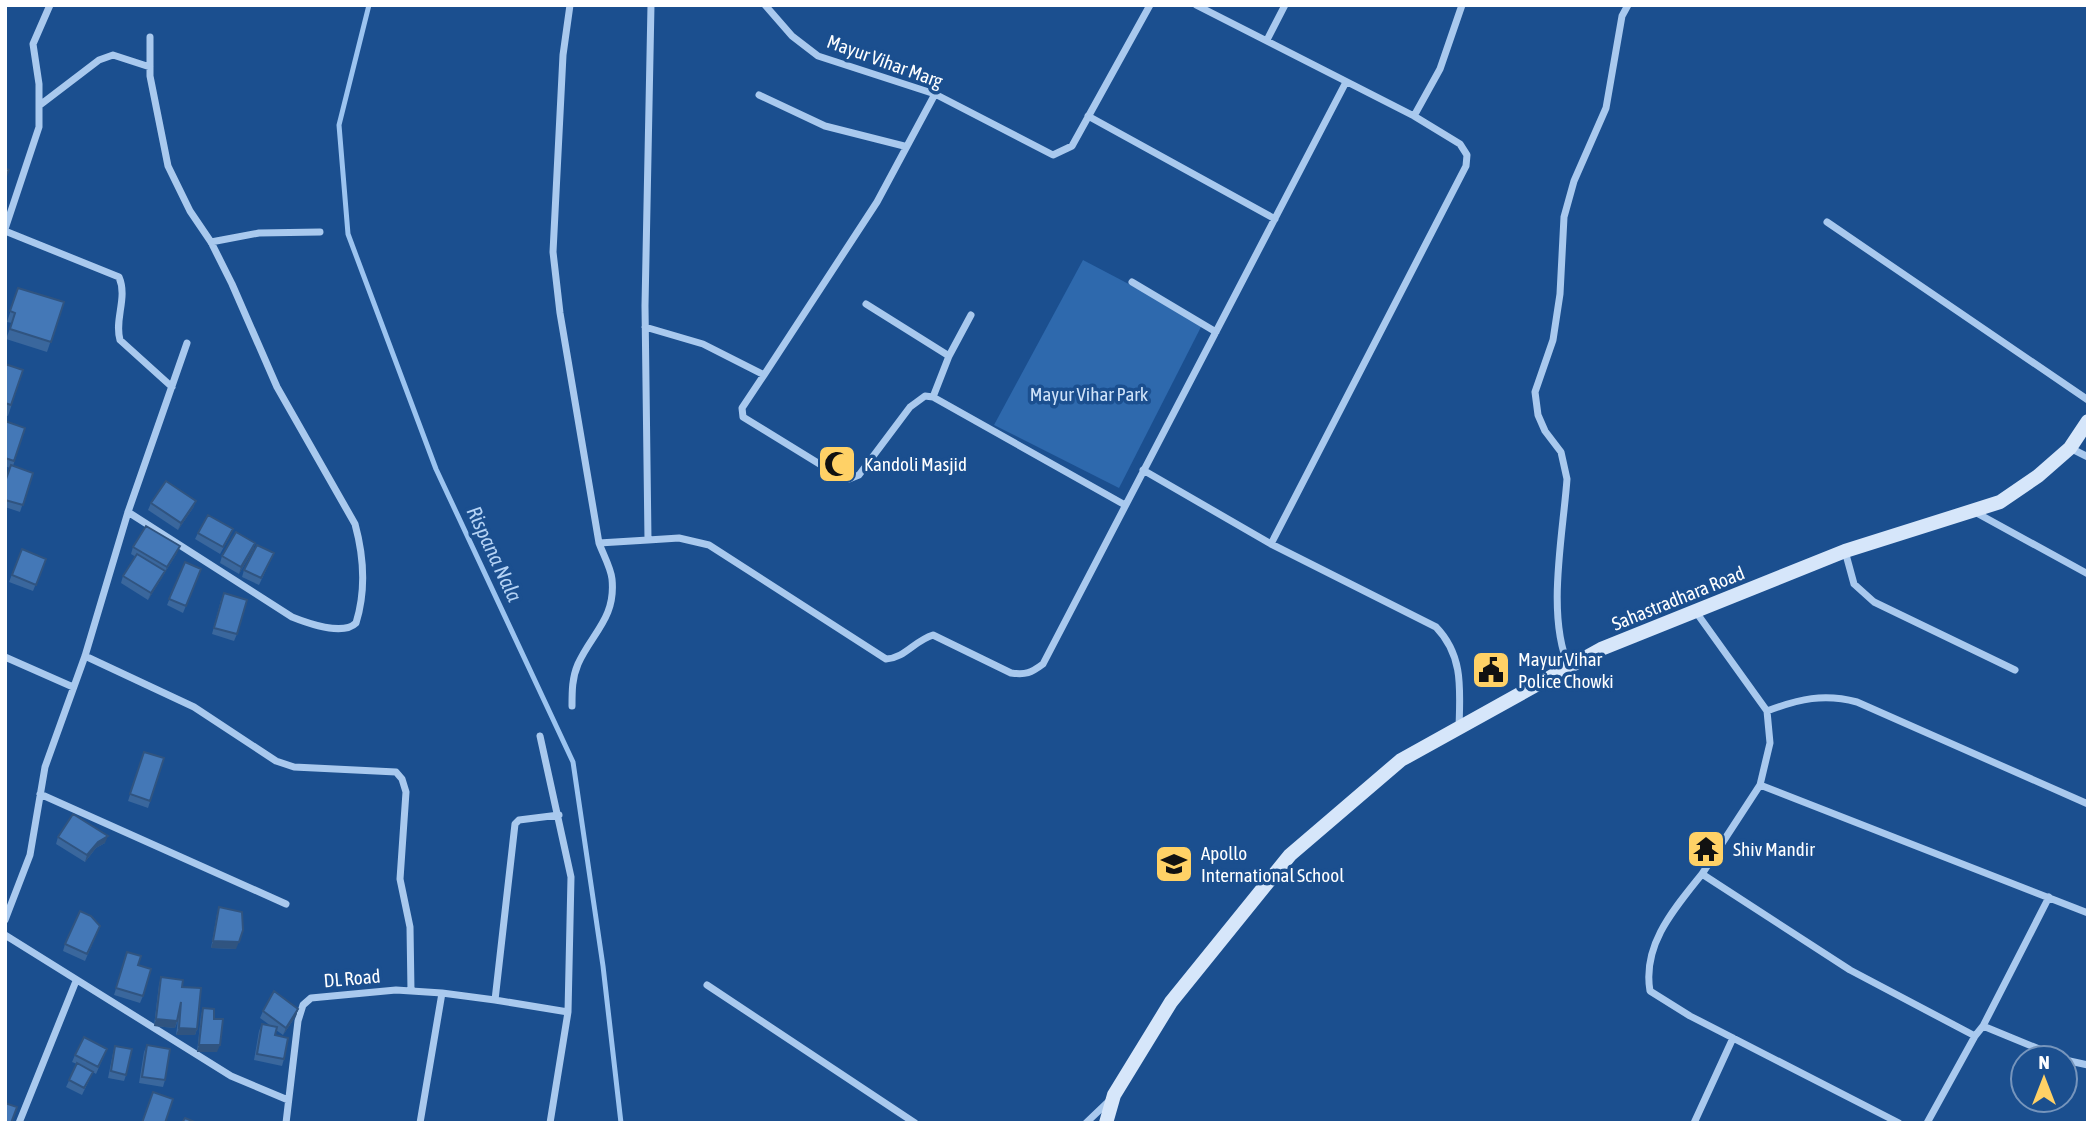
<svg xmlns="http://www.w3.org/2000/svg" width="2093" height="1128" font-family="'Asap Condensed',sans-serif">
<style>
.green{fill:#2e69ad}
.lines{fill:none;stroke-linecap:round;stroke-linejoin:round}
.stream{stroke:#9cc4f0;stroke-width:5}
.street{stroke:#a9c9ee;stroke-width:7}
.secondary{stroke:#d6e6fa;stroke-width:14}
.wall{fill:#3a679d}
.shaded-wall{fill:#305480}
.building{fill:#4478b7;stroke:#305480;stroke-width:2}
.labels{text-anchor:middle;stroke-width:7;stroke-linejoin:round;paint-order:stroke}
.street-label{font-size:19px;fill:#fff;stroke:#1b4f8f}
.park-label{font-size:19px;fill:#cfe3fa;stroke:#1b4f8f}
.poi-label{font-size:19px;fill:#fff;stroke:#1b4f8f;text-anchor:start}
.water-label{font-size:21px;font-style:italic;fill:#b5d3f5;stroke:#1b4f8f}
</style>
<rect width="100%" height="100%" fill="#1b4f8f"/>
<path class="green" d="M1083,260L1203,323L1119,488L994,425Z"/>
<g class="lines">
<path class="stream" d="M369,5L339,125L348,234L436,469L573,762L603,966L621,1123"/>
<path class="street" d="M570,5L563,55L553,252L560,313L599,543L648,540L645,306L651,5
M765,5L792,36L818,56L935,94L1053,155L1072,146L1150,5
M1196,5L1414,116L1460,144L1467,155L1466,166L1271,544
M1267,40L1285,5
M759,95L825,126L904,146
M40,105L99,60L113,55L150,67
M1088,116L1275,219
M1414,116L1440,69L1462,5
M1827,222L2088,400
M5,229L39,127V84L33,44L50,5
M5,231L119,277C128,298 114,319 120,340L172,387
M211,242L259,233L320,232
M1132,282L1216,332
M866,304L949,356
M645,327L703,344L764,375L877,202L935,94
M764,375L742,408L743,417L839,476L849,479L859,475L910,407L925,396L933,397L1125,505
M933,397L949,356L971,315
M2070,448L2088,457
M1143,470L1271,544L1436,627C1464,656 1460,690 1459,728
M1973,511L2088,574
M128,512L292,617C307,623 343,636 356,623C366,591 364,557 355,524L277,387L232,284L211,242L190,211L168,166L150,76V37
M648,540L679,538L709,545L886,659C905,658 914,641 933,635L1011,673C1026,675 1031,673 1043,664L1346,82
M1845,551L1854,584L1874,602L2015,670
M1696,612L1767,711
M85,656L194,707L276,761L294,767L396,772L402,779L406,792L400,879L410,927L411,991
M5,657L73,687
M1569,667C1546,616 1563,535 1567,479L1561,452L1545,431L1538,415L1535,392L1553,340L1560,294L1564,217L1574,181L1606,108L1622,16L1628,5
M572,706C572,691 572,678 578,664C592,633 616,618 612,579C611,568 603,554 599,543
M1760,785L1702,874L1850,970L1975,1036L1983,1026L2061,1058
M40,794L286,904
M2088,804L1857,702C1824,693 1799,699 1767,711L1770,743L1760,785L2088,913
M1702,874C1674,909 1642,945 1650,991L1690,1016L1899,1123
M5,920L30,855L45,767L85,656L128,512L187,343
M5,935L231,1076L288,1100
M707,985L915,1123
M495,1000L568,1012L571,877L540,736
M1983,1026L2049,897
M2065,1060L2088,1065
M19,1123L76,981
M286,1123L298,1021L303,1005L311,998L396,990L442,993
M420,1123L442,993L495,1000L515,824L519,820L559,815
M550,1123L568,1012
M1086,1123L1109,1101
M1694,1123L1733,1038
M1927,1123L1975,1036"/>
<path class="secondary" d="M1106,1123L1114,1095L1171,1002L1290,855L1401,760L1601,649L1845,551L2000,502L2038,476L2070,448L2088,421"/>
</g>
<path class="wall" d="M18,288L64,302L47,352L6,339L12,323L7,322Z
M5,364L23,370L8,416L5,415Z
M5,421L25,428L13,466L33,473L20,512L5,507V481L10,468L5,466Z
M196,501L193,508L178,530L148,510L151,503Z
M198,533L230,536L220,554L195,539Z
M255,543L253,550L239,574L220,563L222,556Z
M133,547L177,553L148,600L121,583L123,576L136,557L131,554Z
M22,549L46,559L33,591L9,582Z
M274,553L259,585L242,577L244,570Z
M185,562L201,569L183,613L167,605Z
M221,600L237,634L234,641L212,634Z
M144,752L164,758L148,808L128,801Z
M58,837L105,843L96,848L85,862L56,844Z
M219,907L236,949L211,948L217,914Z
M97,933L85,961L63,951L65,944Z
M125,959L138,965L143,996L140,1003L114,995Z
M161,977L182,987L197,1029L195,1035H176L178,1020L175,1028L154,1026L159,984Z
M203,1008L217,1052H197L201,1015Z
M298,1009L296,1016L283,1035L276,1030L275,1035L284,1059L282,1066L254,1060L259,1031L262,1024L271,1026L260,1018L263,1011Z
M147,1045L165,1080L163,1087L139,1083L144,1052Z
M115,1046L126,1075L124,1081L108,1078L113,1053Z
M107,1049L96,1074L93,1072L82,1095L66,1087L77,1064L72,1062L75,1055Z"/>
<path class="shaded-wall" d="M196,501L193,508L178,530L181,523Z
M255,543L253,550L239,574L241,567Z
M180,546L177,553L164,574L167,567Z
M165,571L162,578L148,600L151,593Z
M108,836L105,843L96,848L85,862L87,855L98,842Z
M213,941L239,942L236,949L211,948Z
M298,1009L296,1016L283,1035L286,1028Z
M156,1019L177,1021L175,1028L154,1026Z
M179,1028L197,1029L195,1035H176Z
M199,1045H220L217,1052H197Z"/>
<path class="building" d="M5,168L9,170L5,178Z
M18,288L64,302L51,342L10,329L15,313L10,311Z
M5,364L23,370L11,405L5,403Z
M5,421L25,428L14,461L5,458Z
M11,465L33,473L23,505L5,500V482Z
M166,481L196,501L181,523L151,503Z
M208,515L233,529L223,547L198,533Z
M146,526L180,546L167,567L133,547Z
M236,532L255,543L241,567L222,556Z
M257,545L274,553L261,578L244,570Z
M22,549L46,559L36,585L12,575Z
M137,554L165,571L151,593L123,576Z
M185,562L201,569L186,606L169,599Z
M224,593L247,600L237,634L214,628Z
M144,752L164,758L150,801L130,794Z
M73,814L108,836L98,842L87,855L58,837Z
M219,907L242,912L243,930L239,942L213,941Z
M80,911L91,916L100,926L87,954L65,944Z
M127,952L141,956L138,965L151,969L143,996L116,988Z
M161,977L183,980L182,987L201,988L197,1029L179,1028L181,1002L177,1021L156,1019Z
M274,991L298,1009L286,1028L263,1011Z
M203,1008L214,1009V1019H223L220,1045H199Z
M262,1024L277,1027L275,1035L288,1038L284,1059L257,1054Z
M84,1037L107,1049L98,1067L75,1055Z
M147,1045L170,1049L165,1080L142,1077Z
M115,1046L132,1049L126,1075L111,1071Z
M77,1063L93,1072L84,1088L69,1080Z
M153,1092L173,1099L165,1123H142Z
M5,1103L17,1107L11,1123H5Z
M185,1118L197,1123H182Z"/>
<defs>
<symbol id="mosque-square" viewBox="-11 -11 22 22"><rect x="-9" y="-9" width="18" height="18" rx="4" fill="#ffd166" stroke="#1b4f8f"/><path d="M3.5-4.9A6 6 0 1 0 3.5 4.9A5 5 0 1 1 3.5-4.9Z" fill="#111"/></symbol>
<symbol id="civic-square" viewBox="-11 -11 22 22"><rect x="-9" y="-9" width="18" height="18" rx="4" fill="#ffd166" stroke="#1b4f8f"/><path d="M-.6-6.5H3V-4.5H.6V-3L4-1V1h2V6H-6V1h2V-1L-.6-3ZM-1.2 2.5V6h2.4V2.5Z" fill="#111"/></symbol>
<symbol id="temple-square" viewBox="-11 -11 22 22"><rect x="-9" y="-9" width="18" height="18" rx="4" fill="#ffd166" stroke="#1b4f8f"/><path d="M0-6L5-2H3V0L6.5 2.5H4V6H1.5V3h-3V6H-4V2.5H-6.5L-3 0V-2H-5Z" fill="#111"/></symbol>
<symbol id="school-square" viewBox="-11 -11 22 22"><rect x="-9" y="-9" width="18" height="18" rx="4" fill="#ffd166" stroke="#1b4f8f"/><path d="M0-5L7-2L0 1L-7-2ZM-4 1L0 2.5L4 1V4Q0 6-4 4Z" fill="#111"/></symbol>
</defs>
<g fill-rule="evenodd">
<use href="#mosque-square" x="815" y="442" width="44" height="44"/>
<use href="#civic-square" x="1469" y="648" width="44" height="44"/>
<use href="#temple-square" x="1684" y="827" width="44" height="44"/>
<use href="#school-square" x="1152" y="842" width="44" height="44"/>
</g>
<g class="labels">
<g class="street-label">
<text transform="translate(885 61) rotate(20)" y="7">Mayur Vihar Marg</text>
<text transform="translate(1678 598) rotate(-22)" y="7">Sahastradhara Road</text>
<text transform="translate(352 978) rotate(-5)" y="7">DL Road</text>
</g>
<g class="park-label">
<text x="1089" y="401">Mayur Vihar Park</text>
</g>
<g class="poi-label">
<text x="864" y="471">Kandoli Masjid</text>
<text x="1518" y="666">Mayur Vihar<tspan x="1518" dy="22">Police Chowki</tspan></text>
<text x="1733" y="856">Shiv Mandir</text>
<text x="1201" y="860">Apollo<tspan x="1201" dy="22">International School</tspan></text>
</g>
<g class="water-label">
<text transform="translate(494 554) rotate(65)" y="7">Rispana Nala</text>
</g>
</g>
<rect width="2093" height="1128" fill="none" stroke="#ffffff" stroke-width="14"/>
<g transform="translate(2044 1079)"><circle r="33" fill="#1b4f8f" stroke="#7695bc" stroke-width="2"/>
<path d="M0-5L12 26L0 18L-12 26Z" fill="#ffd166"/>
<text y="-10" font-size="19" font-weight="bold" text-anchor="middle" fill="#ffffff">N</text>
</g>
</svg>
